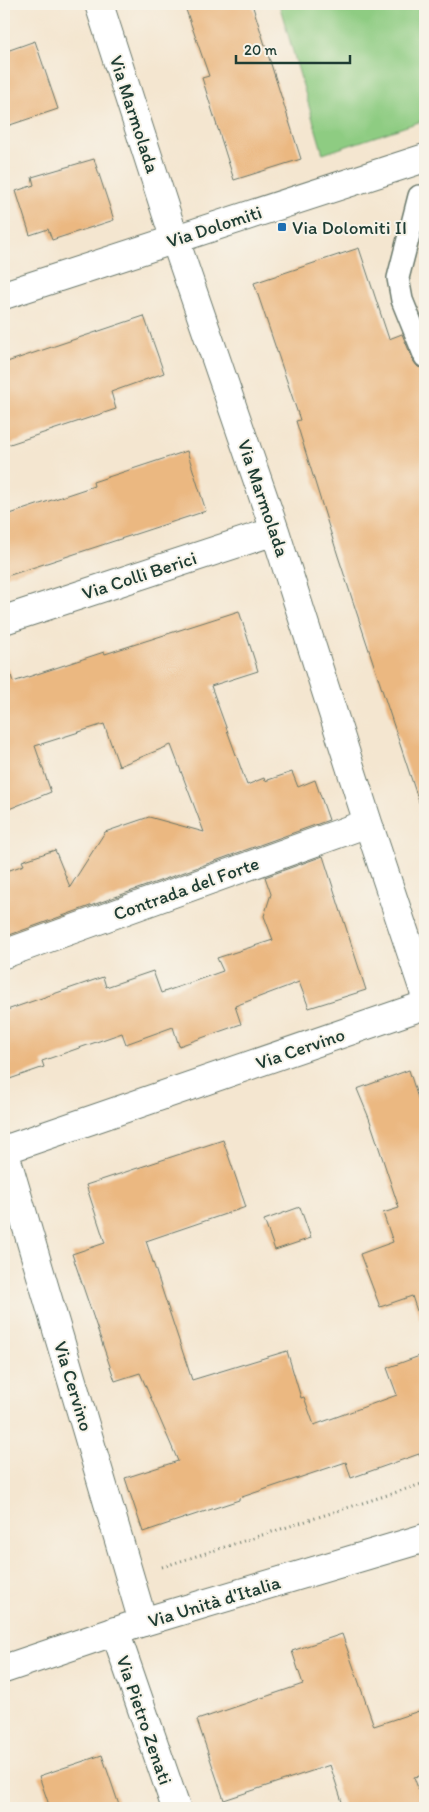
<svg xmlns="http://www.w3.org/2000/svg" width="429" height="1812" font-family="Itim,sans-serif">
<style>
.green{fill:#8ecc82;stroke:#56845b}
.building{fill:#ebb881}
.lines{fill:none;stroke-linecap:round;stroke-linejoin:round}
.service-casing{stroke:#6a786b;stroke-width:24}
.minor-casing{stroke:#6a786b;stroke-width:30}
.primary-casing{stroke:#6a786b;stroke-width:30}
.path{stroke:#6a786b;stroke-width:3;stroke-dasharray:1 4;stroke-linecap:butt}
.service{stroke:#fff;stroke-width:21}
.minor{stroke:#fff;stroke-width:28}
.primary{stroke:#fff;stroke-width:28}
.poi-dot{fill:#1f6fb2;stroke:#f7f3e8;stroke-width:2}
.labels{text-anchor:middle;stroke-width:4;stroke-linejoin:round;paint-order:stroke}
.street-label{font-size:19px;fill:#1f3d34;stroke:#f7f3e8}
.poi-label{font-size:19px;fill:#1f3d34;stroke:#f7f3e8;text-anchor:start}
</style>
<rect width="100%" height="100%" fill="#f7f3e8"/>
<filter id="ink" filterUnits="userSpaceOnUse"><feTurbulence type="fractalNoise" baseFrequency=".02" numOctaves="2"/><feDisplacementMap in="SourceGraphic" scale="10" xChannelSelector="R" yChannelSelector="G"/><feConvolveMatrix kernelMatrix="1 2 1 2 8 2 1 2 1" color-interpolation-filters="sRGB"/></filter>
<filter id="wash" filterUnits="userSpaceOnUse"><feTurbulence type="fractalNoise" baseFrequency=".0096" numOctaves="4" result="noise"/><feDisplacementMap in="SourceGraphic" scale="20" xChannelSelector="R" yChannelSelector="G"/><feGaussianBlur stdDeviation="1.12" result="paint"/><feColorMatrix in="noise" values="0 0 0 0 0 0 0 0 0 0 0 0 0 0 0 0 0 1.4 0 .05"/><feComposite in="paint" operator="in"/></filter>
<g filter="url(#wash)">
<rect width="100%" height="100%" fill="#f4e6d0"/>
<path class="green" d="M279,4H425V120L323,154Z"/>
<g id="blocks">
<path class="building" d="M184,4H252L301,159L234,180L202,78L209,76Z
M35,41L58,109L4,127V52Z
M94,159L114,220L52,240L48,229L30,235L16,191L34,185L32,177Z
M359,248L389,339L402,334L414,362L418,367L425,369V804L420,805L338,556L296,421L300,420L254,283Z
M144,316L164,373L111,392L116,409L4,446V363Z
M187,451L206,511L4,577V516L94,486L93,482Z
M239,611L258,671L211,686L247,785L264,778L265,781L292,772L298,787L315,780L329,820L4,937V872L24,865L22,861L55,850L70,887L105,832L149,817L204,832L171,745L119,766L104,724L35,746L51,792L4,811V670L9,669L13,682L104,652L105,654Z
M323,856L366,990L309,1008L299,982L235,1006L241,1024L179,1046L173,1027L126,1044L122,1033L42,1061L44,1067L4,1081V1011L103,977L106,987L153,971L161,993L223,971L217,958L273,940L264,916L271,894L265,877Z
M409,1070L425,1120V1319L420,1320L412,1296L380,1307L360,1254L393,1242L383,1213L399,1208L369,1118L357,1089Z
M223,1140L246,1207L146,1241L192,1380L287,1351L301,1398L304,1397L314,1425L397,1395L387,1368L425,1354V1461H422L419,1454L351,1478L346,1462L239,1498V1500L143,1532L125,1478L178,1461L140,1373L115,1381L72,1254L105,1243L86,1185Z
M300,1207L311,1238L275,1250L264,1220Z
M342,1634L374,1726L425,1709V1775L414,1777L425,1808H344L330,1765L224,1800L197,1720L303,1684L292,1651Z
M102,1755L120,1808H50L39,1776Z"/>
</g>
</g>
<g filter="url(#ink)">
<use href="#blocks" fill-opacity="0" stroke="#6a786b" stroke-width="1"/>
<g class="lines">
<defs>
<path id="service" d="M419,196L398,278L402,300L425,357"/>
<path id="minor" d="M99,4L171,228L275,531L368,823L425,994
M4,295L425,158
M4,620L275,531
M4,954L368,823
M4,1150L143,1622
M4,1150L425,1005
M115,1631L176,1808"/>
<path id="primary" d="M4,1669L143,1622L425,1538"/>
</defs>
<use href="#service" class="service-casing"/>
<use href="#minor" class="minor-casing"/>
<use href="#primary" class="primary-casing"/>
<path class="path" d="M423,1041L425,1049
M162,1567L425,1483"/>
<use href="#service" class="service"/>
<use href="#minor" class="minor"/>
<use href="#primary" class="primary"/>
</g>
</g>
<rect class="poi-dot" x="277" y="222" width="10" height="10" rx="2.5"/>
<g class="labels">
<g class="street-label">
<text transform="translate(135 114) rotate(72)" y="7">Via Marmolada</text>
<text transform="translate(214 226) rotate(-18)" y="7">Via Dolomiti</text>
<text transform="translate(264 498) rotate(71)" y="7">Via Marmolada</text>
<text transform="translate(139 575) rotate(-18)" y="7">Via Colli Berici</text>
<text transform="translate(186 888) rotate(-20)" y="7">Contrada del Forte</text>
<text transform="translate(300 1048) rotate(-19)" y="7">Via Cervino</text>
<text transform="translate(74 1386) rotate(73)" y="7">Via Cervino</text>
<text transform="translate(214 1601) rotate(-17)" y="7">Via Unità d'Italia</text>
<text transform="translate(145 1720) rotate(71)" y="7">Via Pietro Zenati</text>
</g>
<g class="poi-label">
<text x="292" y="234">Via Dolomiti II</text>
</g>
</g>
<rect width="429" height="1812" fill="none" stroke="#f7f3e8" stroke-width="20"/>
<path d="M236 55v8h114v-8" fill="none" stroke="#1f3d34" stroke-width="2.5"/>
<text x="244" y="55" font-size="15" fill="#1f3d34" stroke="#f7f3e8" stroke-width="4" paint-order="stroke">20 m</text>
</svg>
